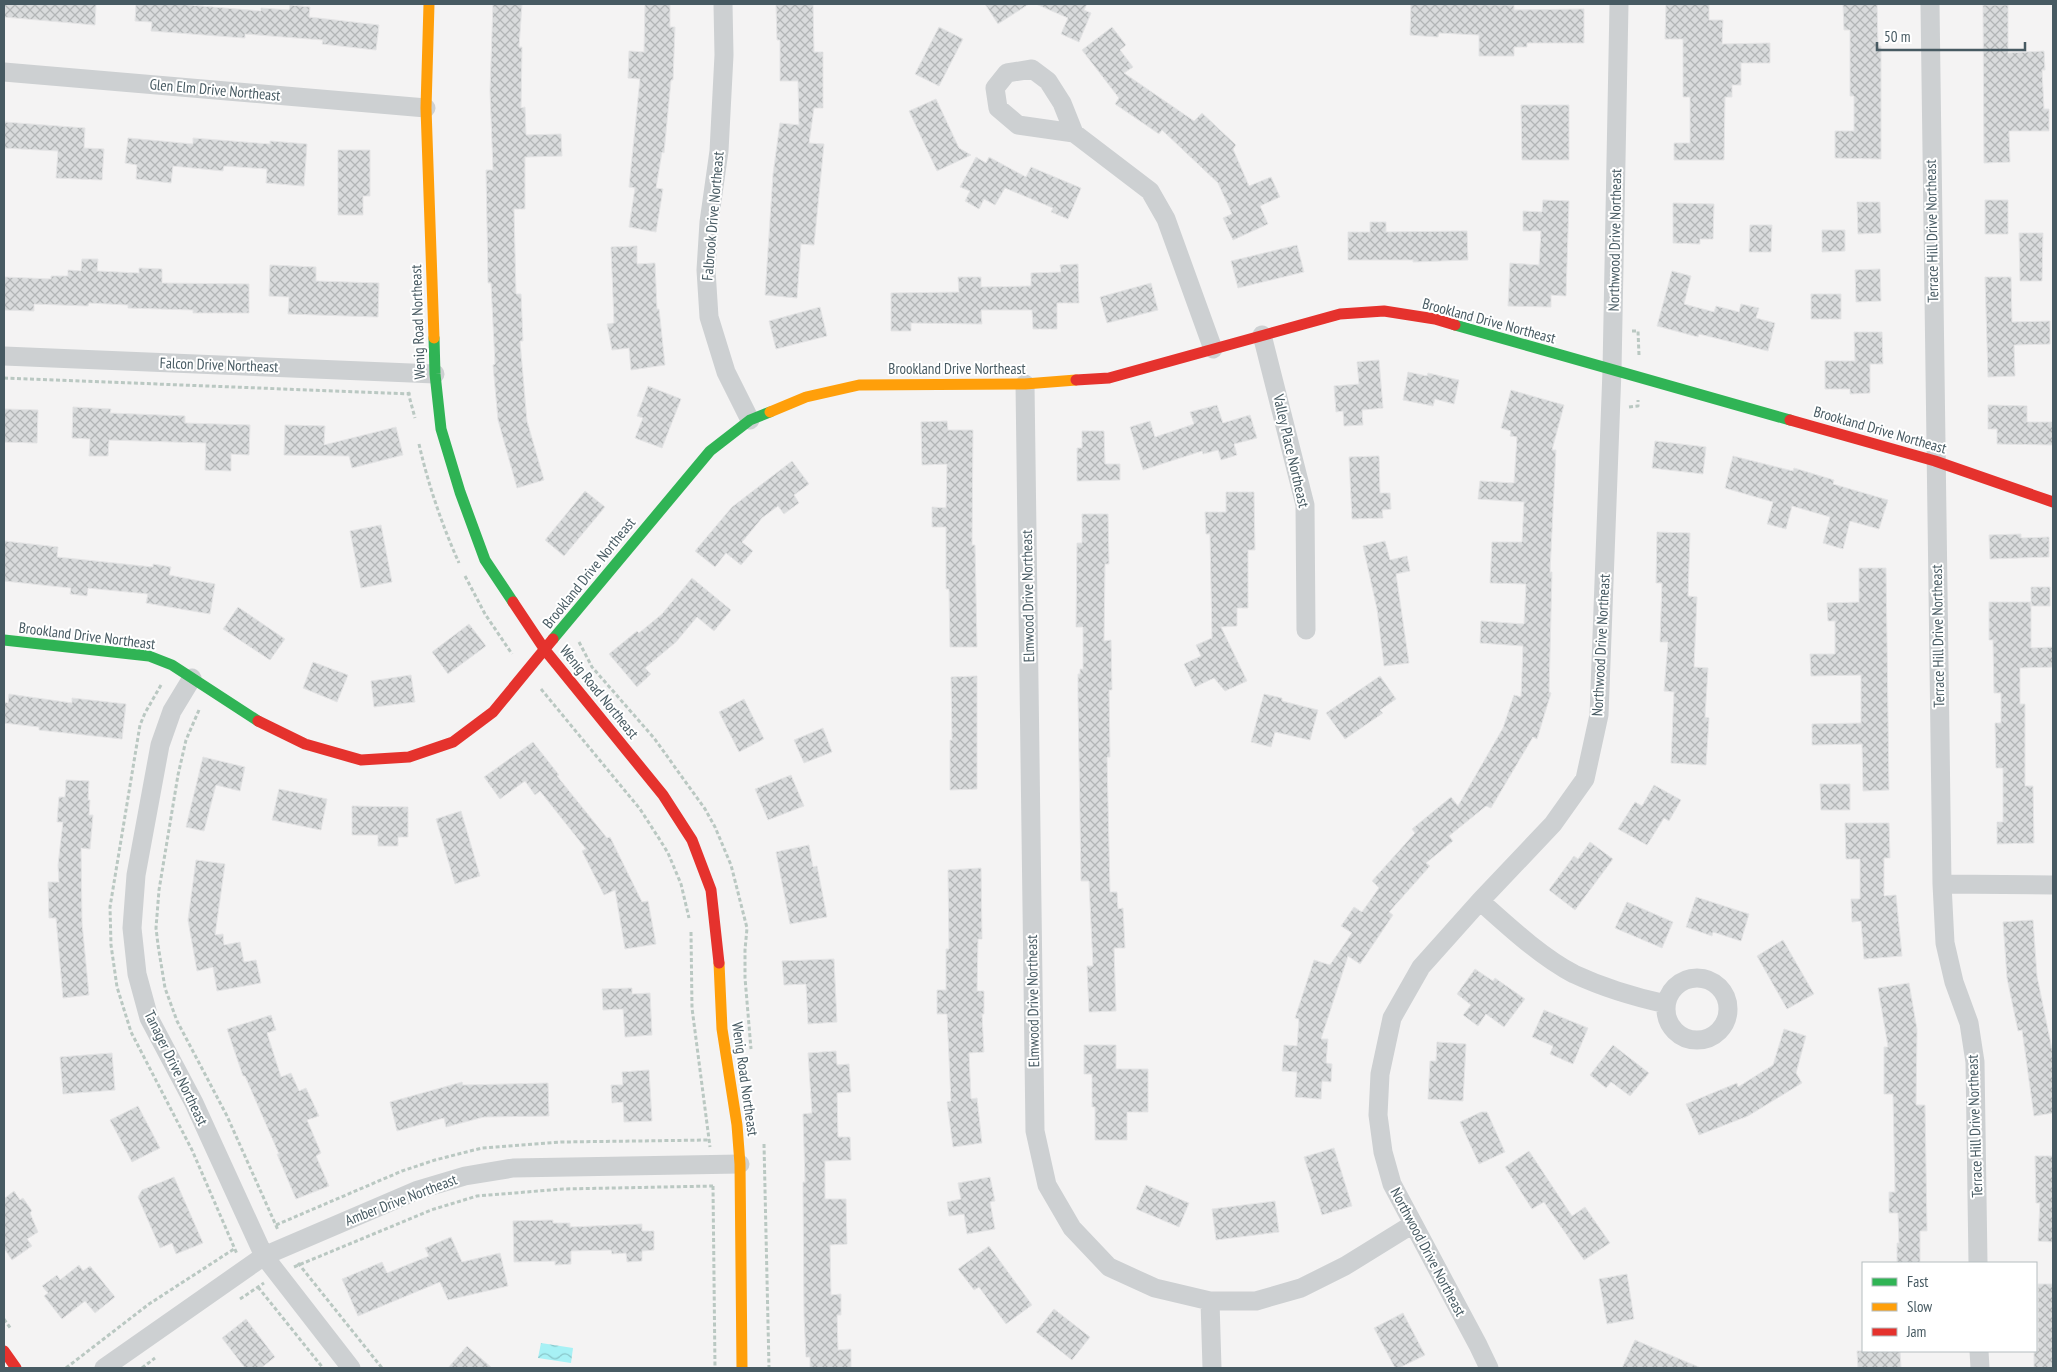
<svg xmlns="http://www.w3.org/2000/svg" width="2057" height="1372" font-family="'PT Sans Narrow',sans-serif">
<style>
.water{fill:url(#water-waves)}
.building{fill:url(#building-cross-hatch);stroke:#e5e5e6}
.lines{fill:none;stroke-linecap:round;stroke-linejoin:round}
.path{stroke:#bac8c2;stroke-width:3;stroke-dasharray:4 2.5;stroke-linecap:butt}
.street{stroke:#cdd0d2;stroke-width:19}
.fast{stroke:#30b455;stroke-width:11}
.slow{stroke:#ff9f0a;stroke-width:11}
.jam{stroke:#e5322d;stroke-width:11}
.labels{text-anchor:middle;stroke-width:4;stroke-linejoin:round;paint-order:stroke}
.street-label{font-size:15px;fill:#475a62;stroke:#fff}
</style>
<defs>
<pattern id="water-waves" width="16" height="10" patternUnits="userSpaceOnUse" patternTransform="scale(1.25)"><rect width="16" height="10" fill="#a7f1f5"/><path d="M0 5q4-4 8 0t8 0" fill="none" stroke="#8ac6ca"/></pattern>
<pattern id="building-cross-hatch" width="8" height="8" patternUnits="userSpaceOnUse" patternTransform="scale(1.25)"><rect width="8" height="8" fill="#d9dbdc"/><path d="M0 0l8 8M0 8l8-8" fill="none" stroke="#b2b5b6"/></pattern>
</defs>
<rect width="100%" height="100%" fill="#f4f3f3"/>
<path class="water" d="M541,1343L573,1348L571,1363L538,1358Z"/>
<path class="building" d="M4,4H96L95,25L4,17Z
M136,4H177L261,11V8L289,10L290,5L310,7L309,17L379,25L376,50L322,44L323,40L245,34V38L151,31L152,22L135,21Z
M493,4H522L519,47H522L521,108L525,107L526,135L561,134L562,156L525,157V209H514L516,294H521L523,341H520L527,421L544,480L517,488L498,420L493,365L495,364L491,283H488L486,170H493L490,91Z
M645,4H670V27H675L673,80H671L664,153L662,152L656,188L663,189L656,232L629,227L635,188L629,187L640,79L628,78L629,51L644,52Z
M776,4H813L814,52H823V108H814L809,143L824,144L814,245L801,244L797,298L765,295L773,174L780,123L799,125L798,81H780V40H777Z
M985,4H1029L998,24Z
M1036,4H1087L1084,10L1091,13L1079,42L1061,34L1068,18Z
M1411,4L1514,5V10L1584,9V43H1527V47H1514V56H1479V35L1439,33L1438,37L1410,35Z
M1666,4H1709V20H1723L1722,44L1770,43V63H1741V85H1732V97H1725L1724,160H1674V143H1690V97H1683V39H1665Z
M1843,4H1877L1878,46H1881V159L1835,158V131H1854V96H1850V30H1844Z
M1983,5H2008V53L2044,51L2045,70H2042L2044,109H2049V131H2009L2010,162L1984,163Z
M939,27L963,39L939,86L915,74Z
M1112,27L1126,45L1120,50L1133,67L1124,73L1194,121L1202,113L1236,145L1233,149L1249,186L1271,177L1280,197L1260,206L1268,224L1233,240L1223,218L1232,214L1218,183L1162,130L1159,134L1115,104L1119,98L1082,50Z
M936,99L959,148L971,155L937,171L909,111Z
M1521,105H1569V160H1522Z
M4,122L85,128L84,148L104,149L102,180L56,178L58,151L4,148Z
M128,138L193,144V138L270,144V141L307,144L304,186L266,183L267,169L224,166L223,171L173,166L171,183L136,179L137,165L125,163Z
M338,150H370V196H363V215H338Z
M976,157L986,163L989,157L1026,177L1031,167L1081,188L1068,219L1051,212L1053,208L1005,188L995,205L984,199L979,209L965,201L970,191L960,187Z
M1543,200L1569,201L1566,296L1551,295V307L1508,306L1510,263L1539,265L1541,231H1523V211L1542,212Z
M1985,200H2008V234H1985Z
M1857,202H1880L1881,233L1858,234Z
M1673,203L1714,204L1713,239H1700V244L1673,243Z
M1370,222H1386V232L1467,231L1468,260L1413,262V260H1348V232H1370Z
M1750,225H1772L1771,252H1749Z
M1822,230H1845V251L1822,252Z
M2019,233H2043L2042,281H2020Z
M1297,245L1304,272L1238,288L1231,261Z
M637,246V264L655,263L657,309H659L665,365L631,370L629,348L612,350L607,324L614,323L611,247Z
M82,259H98L97,271L139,273V268L162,269V283L249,284V313H193V310L128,308V305L89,303L88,306L34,304V311L4,310V277L51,279V276H68V270L81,271Z
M1078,264L1079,303H1057V329H1033L1032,310H981L982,324L911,323V331H891V293L959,292L958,277H981V287L1031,286V273L1061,272L1060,265Z
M270,265L316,267V281L379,283L378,317L288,314L289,297L269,296Z
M1880,269L1881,301L1856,302L1855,270Z
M1672,271L1691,276L1684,304L1714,312L1716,306L1739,312L1741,304L1759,308L1756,318L1775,323L1768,351L1699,334L1698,337L1657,326Z
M1985,277H2011L2012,322L2050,321V344L2014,345L2015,376L1988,377Z
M1151,283L1158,310L1107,323L1100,297Z
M1811,294H1841V319H1811Z
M820,307L827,336L776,349L769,321Z
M1854,332H1882L1883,364H1870V393L1850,394V389H1825V361H1855Z
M1379,360L1383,408L1362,410L1363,425L1344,426L1343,411L1336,412L1334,386L1359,384L1357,362Z
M1408,372L1427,376L1428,373L1459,380L1454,404L1435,399L1433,406L1403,400Z
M648,386L681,399L662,448L635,438L643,418L637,416Z
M1511,390L1564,405L1552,450H1556L1550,572H1552L1549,692L1551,693L1537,739L1533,737L1491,808L1486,806L1449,836L1453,841L1426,863L1430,866L1389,912L1393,915L1360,964L1348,956L1321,1039H1328L1326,1063L1332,1064L1331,1082L1322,1081L1321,1099L1295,1097L1297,1072L1282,1071L1284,1045L1297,1046L1299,1019L1295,1018L1314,960L1330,965L1352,933L1341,926L1354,907L1362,912L1379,888L1372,881L1415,833L1412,829L1451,797L1458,806L1503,728L1514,695L1521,697L1523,646L1480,643L1481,621L1524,624L1526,584L1490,583L1492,542H1522L1524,502L1478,499L1480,481L1514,483L1517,437L1510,436L1511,431L1501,428Z
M1217,405L1223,423L1250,415L1257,438L1234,444L1237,455L1221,460L1218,450L1203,454L1202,451L1143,470L1130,427L1150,421L1155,437L1194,424L1190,412Z
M1988,405L2027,406V422H2053V445L1997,444V429H1988Z
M73,407L111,409L110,413L185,416V423L250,425L249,455L231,454V471L205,470L206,443L109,440L108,456H89L90,439L72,438Z
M4,409L38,410L37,443L4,442Z
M947,421L948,430H973L972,545H975L977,647H950L949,589H946V527H932V507L946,508L947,464L922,465L921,422Z
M285,425L325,426L324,445L396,427L403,455L352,468L349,456L284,455Z
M1082,431H1104L1105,464H1120V480L1077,481V448H1082Z
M1655,441L1706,447L1703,474L1652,468Z
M1379,456L1380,493H1390L1391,509L1382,510L1383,518L1352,519L1349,457Z
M1733,456L1793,471L1794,468L1834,480L1833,484L1888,500L1879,529L1850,521L1843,549L1823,543L1830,517L1792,506L1786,529L1767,524L1773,502L1725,488Z
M792,461L809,484L794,495L799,503L784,514L778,506L762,518L742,542L753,551L741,565L726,553L715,567L695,551L732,507Z
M585,491L605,507L564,556L545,540Z
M1226,492H1254L1255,550H1248V608H1237V626L1221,627L1247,681L1225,691L1214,678L1195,687L1184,664L1201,656L1196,645L1212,638L1210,534H1206L1205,512H1226Z
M1082,514H1108L1109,564H1105L1104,641L1111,640L1112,690H1109L1110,757H1107L1110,892H1117L1118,909L1123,908L1125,948H1114L1116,1011L1089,1012L1087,966H1093L1089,881H1081L1078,697V674H1080V669H1083V627H1076L1077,543H1082Z
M381,525L392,582L361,588L350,531Z
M1657,532L1690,533L1688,596L1697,597L1694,667L1708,668L1705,717L1709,718L1706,765L1671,763L1674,692L1664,691L1668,642H1660L1662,583H1656Z
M2021,534V538L2049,537V557L1990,559L1989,535Z
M4,541L58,547L57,557L153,567V564L171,567L169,575L215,584L210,614L146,603L148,594L88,588L87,596L70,594L71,588L4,581Z
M1385,541L1390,560L1407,556L1410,571L1396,574L1409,663L1384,666L1377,609L1363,546Z
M1859,568H1886L1889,790L1863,791L1862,744L1812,745V724L1861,723V675L1811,676L1810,654H1835V621H1828L1827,603L1859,602Z
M692,578L731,610L714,631L697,617L676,642L645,668L651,674L637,687L609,654L637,631L639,633L662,614Z
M2031,587H2050V606H2031Z
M1989,602H2031V648L2053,647V667L2020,668V704H2025V786H2033L2034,843L1997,844V822H2003V768H1996L1995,723H2001V693H1994L1993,640H1989Z
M238,607L285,639L270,660L223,629Z
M469,624L486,646L448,674L432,652Z
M313,662L348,675L337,702L303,688Z
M411,675L415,702L374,707L371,681Z
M977,676V789L950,790V740H952L951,677Z
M1380,676L1396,699L1380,710L1383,713L1345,739L1326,713Z
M9,694L72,703V698L126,704L122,739L39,730V727L4,723V702L8,703Z
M1264,694L1282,698V701L1318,710L1310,740L1275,732L1271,747L1251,742Z
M744,699L764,739L739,752L719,712Z
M823,728L832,752L804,763L794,740Z
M533,742L559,775L557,776L607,838L610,837L642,902L648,901L656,944L625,949L615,890L604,895L582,851L586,849L540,791L535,795L525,781L500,799L484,777Z
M203,757L245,767L240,791L216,785L204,831L186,827Z
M791,775L804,806L768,820L755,789Z
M66,780L89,781L88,800H90L89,815H93L90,849L81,848L82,923L89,995L63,998L56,918H49L48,882H59L58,865L63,822H57L59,797H65Z
M1820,784H1850V810H1821Z
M1654,785L1681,800L1669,821L1664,818L1647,845L1618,829L1635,802L1642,806Z
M279,789L327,799L321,830L272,820Z
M352,806L408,807V837H398V846H378V835H352Z
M461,811L480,876L455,884L436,819Z
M1845,823H1889L1890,858H1884V896L1896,895L1902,956L1864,959L1861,921L1852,922L1851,899H1860V859H1846Z
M1590,842L1613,859L1575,910L1549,890L1574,856L1578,859Z
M809,845L813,867L817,866L827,917L790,924L776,852Z
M196,860L225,864L215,935L223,934L224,945L240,942L244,962L256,960L261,983L217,991L213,967L197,971L188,920Z
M981,868L982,939H978L977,991H984V1014H982L984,1052L969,1053L971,1099L977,1098L982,1143L953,1147L947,1102L951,1101L947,1014H937V990H946V949H949L948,870Z
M1696,897L1749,914L1741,941L1713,932L1712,936L1686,927Z
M1627,902L1673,922L1662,948L1615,928Z
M2033,920L2037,976L2053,1054V1113L2034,1116L2022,1030L2018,1031L2007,978L2003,922Z
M1783,940L1814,994L1787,1009L1757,956Z
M834,959L837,1022L808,1024L806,984L784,985L782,961Z
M1475,969L1493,981L1495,978L1525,999L1504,1027L1486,1014L1478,1026L1463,1015L1471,1005L1457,994Z
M1909,983L1917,1029L1916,1105H1925L1927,1231H1920V1263H1897V1243H1899L1898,1213H1889V1192H1895L1893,1094H1884V1047H1888L1878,988Z
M632,988V994L650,993L652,1035L625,1037L623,1009L603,1010L602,989Z
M1544,1010L1588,1028L1573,1064L1550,1054L1553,1046L1532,1037Z
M271,1015L276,1030L267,1033L281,1077L291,1073L299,1091L306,1088L319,1116L307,1120L321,1153L316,1156L329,1186L296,1199L277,1154H279L245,1076H243L227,1029Z
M1784,1029L1806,1036L1796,1073L1802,1083L1748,1116L1699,1135L1686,1104L1737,1083L1738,1087L1773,1065Z
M1437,1042L1466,1044L1463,1101L1428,1099L1430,1061H1436Z
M1084,1045H1116V1069H1148V1112H1127V1140H1095V1107H1092V1074H1084Z
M1613,1045L1649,1073L1630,1096L1611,1082L1606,1088L1590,1075Z
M836,1051L837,1065L849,1064L851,1092L837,1093L838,1137H850L851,1160L825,1161V1199H846L847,1244L830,1245L831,1295L841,1294V1315H837L838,1350L851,1349V1368H810V1357H806L804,1316L803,1182H805L803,1114L812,1113L808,1053Z
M112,1053L115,1090L63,1094L60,1057Z
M649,1070L652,1121L624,1122L623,1102L612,1103L611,1085H623L622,1072Z
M462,1082L463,1085L548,1083L549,1116L484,1117L446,1127L444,1118L397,1131L390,1102Z
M138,1106L160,1148L132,1162L110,1120Z
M1481,1112H1487L1505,1152L1479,1164L1460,1122Z
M1334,1148L1352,1206L1322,1215L1304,1157Z
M1529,1151L1572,1216L1585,1207L1610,1243L1584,1260L1544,1202L1532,1209L1505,1167Z
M2035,1156H2053V1242L2038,1241L2040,1203H2036Z
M174,1177L203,1243L176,1254L172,1243L160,1248L138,1197L142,1190Z
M990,1177L995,1201L990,1202L995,1229L967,1234L964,1214L949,1216L947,1202L961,1199L958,1183Z
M1146,1185L1189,1203L1179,1227L1136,1209Z
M14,1191L20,1200L23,1198L32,1211L30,1213L38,1232L27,1239L32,1246L12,1260L4,1248V1199Z
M1275,1201L1279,1232L1216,1240L1212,1209Z
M553,1220V1223H570V1227L642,1224V1231H654V1250L642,1251V1261L627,1262L626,1253L612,1254L611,1250L571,1251V1264L555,1265V1261L514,1262L513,1221Z
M451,1237L462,1262L500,1253L508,1286L448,1300L440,1282L358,1316L342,1279L382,1262L387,1273L429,1256L425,1248Z
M989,1246L1032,1305L1006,1324L979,1287L974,1290L958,1269Z
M79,1265L83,1271L90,1266L115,1297L95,1313L85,1301L62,1319L44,1296L48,1293L42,1286L57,1275L60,1280Z
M1627,1274L1634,1319L1607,1324L1599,1279Z
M2038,1284H2053V1368H2034V1351H2038Z
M1054,1309L1090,1337L1072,1360L1036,1332Z
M1403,1313L1425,1355L1399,1368H1395L1374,1328Z
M246,1319L275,1357L261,1368H245L222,1338Z
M1635,1340L1701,1368H1622Z
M467,1346L492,1368H448Z
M1857,1351H1900L1901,1368H1858Z"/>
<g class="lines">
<path class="path" d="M1632,331H1638L1639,355
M4,378L411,394
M408,392L415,418
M1629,407L1638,406V400
M419,444C428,484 442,525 459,563
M465,576L485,614L512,654
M579,642L592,667L654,738L705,809L715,827L731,865L747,928L745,950V978L751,1049
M161,685L145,713L140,725L110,907L111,945L117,987L131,1032L192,1150L237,1254
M541,689L640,809L660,840L668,853L681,884L689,918
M199,710L186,740L178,775L159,890L156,928L158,945L165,988L177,1021L227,1116L278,1230
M691,932L692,1008L710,1147
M764,1144L769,1368
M713,1186L715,1368
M276,1225L402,1171L435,1160L482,1148L562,1142L710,1140
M298,1263L382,1368
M294,1267L431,1210L477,1196L563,1189L713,1186
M258,1287L323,1368
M240,1299L264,1283
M4,1319L11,1329
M66,1368L149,1304L234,1249
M142,1368L155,1358"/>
<path class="street" d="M723,4L724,55L719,151L709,222L706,270L709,317L726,372L750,420
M1930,4L1942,884L1945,943L1954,982L1969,1023L1975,1062L1978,1263
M4,72L426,108
M1074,133L1062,103L1048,81L1032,69L1007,73L995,88L998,108L1018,125L1074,133L1150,191L1166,219L1213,349
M1262,335L1305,505L1306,630
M4,356L435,374
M1025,384L1035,1131L1047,1185L1072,1228L1109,1267L1155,1288L1210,1301H1256L1301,1288L1345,1266L1413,1224
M192,678L172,711L160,745L136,875L132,928L137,974L149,1018L194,1103L264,1256L351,1368
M1942,884L2053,885
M1480,901C1507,925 1541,957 1574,974C1604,988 1634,997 1666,1004
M1666 1009a31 31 0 1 1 62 0a31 31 0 1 1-62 0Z
M1210,1301L1212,1368
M1979,1351L1980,1368
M104,1368L264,1256L418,1190L465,1176L513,1168L740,1164
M1489,1368L1478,1345L1392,1184L1383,1152L1378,1115L1380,1074L1392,1018L1421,967L1480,901L1553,824L1585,779L1599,715L1612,370L1619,4"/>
<path class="fast" d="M1455,325L1790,420
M434,338L435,374L441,429L460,492L485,560L513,602
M553,639L710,451L750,420L770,412
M4,640L149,656L172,665L258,721"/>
<path class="slow" d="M429,4L426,108L434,338
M770,412L806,397L859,385L1025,384L1076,380
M719,963L722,1029L737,1125L740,1164L742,1368"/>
<path class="jam" d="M1076,380L1109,378L1340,314L1384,311L1435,319L1455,325
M1790,420L1935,461L2053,502
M513,602L545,650L663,795L692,840L711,890L719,963
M258,721L305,744L361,760L409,757L453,742L493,712L553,639
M4,1351L16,1368"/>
</g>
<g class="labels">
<g class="street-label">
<text transform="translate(215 90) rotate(5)" y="5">Glen Elm Drive Northeast</text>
<text transform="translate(713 216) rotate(-85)" y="5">Falbrook Drive Northeast</text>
<text transform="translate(1932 231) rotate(-91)" y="5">Terrace Hill Drive Northeast</text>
<text transform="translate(1615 240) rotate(-89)" y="5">Northwood Drive Northeast</text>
<text transform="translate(1489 321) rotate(15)" y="5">Brookland Drive Northeast</text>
<text transform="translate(418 322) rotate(-92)" y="5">Wenig Road Northeast</text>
<text transform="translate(219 365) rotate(2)" y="5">Falcon Drive Northeast</text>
<text x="957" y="374">Brookland Drive Northeast</text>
<text transform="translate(1880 430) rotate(16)" y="5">Brookland Drive Northeast</text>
<text transform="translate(1291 451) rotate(77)" y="5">Valley Place Northeast</text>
<text transform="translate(589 573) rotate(-51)" y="5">Brookland Drive Northeast</text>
<text transform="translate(1028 596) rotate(-91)" y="5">Elmwood Drive Northeast</text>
<text transform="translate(87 636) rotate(7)" y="5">Brookland Drive Northeast</text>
<text transform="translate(1938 636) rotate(-91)" y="5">Terrace Hill Drive Northeast</text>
<text transform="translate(1601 645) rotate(-87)" y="5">Northwood Drive Northeast</text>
<text transform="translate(599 692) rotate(51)" y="5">Wenig Road Northeast</text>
<text transform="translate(1033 1001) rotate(-91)" y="5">Elmwood Drive Northeast</text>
<text transform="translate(176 1068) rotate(64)" y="5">Tanager Drive Northeast</text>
<text transform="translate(745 1079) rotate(82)" y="5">Wenig Road Northeast</text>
<text transform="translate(1975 1126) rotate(-92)" y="5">Terrace Hill Drive Northeast</text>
<text transform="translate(401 1200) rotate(-21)" y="5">Amber Drive Northeast</text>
<text transform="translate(1428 1252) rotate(62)" y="5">Northwood Drive Northeast</text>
</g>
</g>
<rect width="2057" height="1372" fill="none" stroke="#475a62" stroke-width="10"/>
<rect x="1862" y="1262" width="175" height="90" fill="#ffffff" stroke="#b5bdc0"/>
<rect x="1872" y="1278" width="25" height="8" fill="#30b455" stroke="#b5bdc0"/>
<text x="1907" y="1287" font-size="15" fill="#475a62">Fast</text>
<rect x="1872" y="1303" width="25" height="8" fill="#ff9f0a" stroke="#b5bdc0"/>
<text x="1907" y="1312" font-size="15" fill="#475a62">Slow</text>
<rect x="1872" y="1328" width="25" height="8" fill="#e5322d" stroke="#b5bdc0"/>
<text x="1907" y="1337" font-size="15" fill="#475a62">Jam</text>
<path d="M1877 42v8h148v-8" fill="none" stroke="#475a62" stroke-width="2.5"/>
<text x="1884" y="42" font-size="15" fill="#475a62" stroke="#ffffff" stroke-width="4" paint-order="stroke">50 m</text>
</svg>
